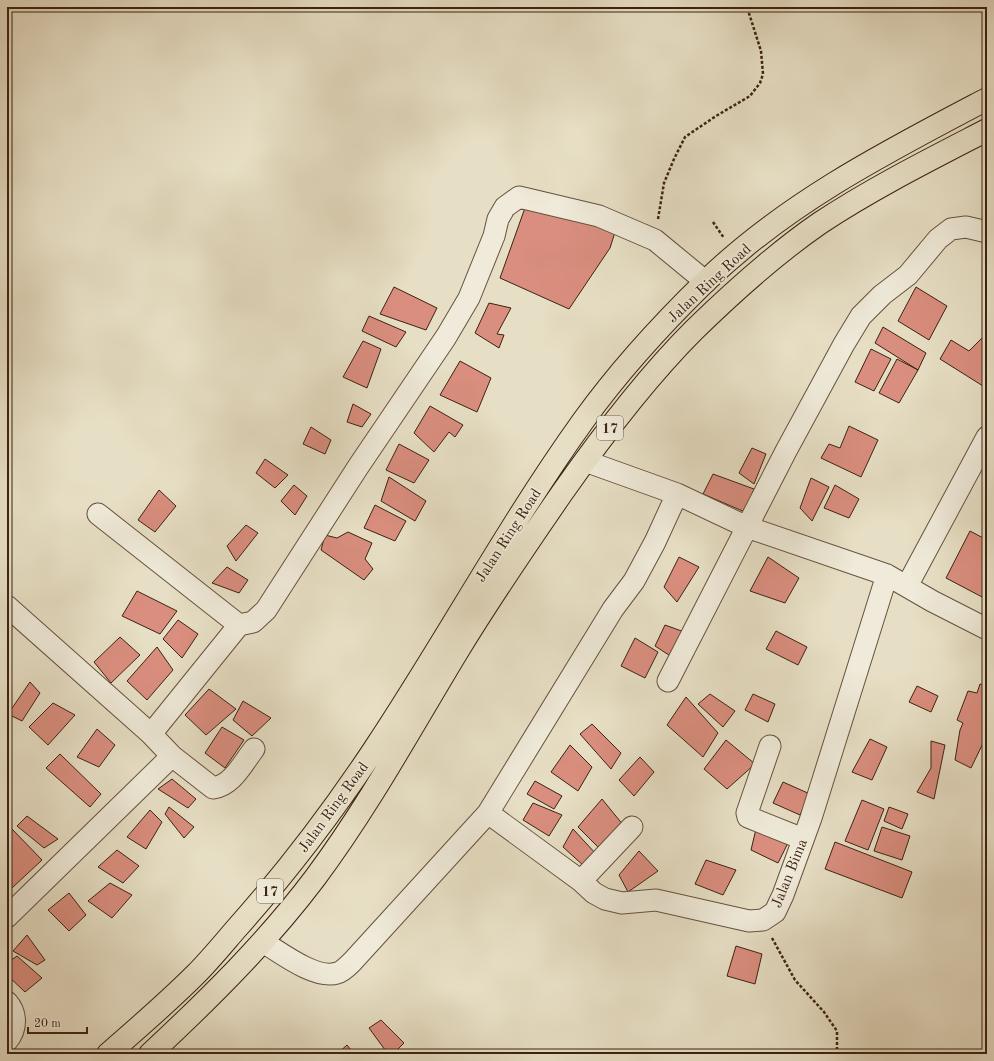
<svg xmlns="http://www.w3.org/2000/svg" width="994" height="1061" font-family="'Old Standard TT',serif">
<style>
.building{fill:#da8e7f;stroke:#3c2211}
.lines{fill:none;stroke-linecap:round;stroke-linejoin:round}
.street-casing{stroke:#67513e;stroke-width:23}
.highway-casing{stroke:#3c2211;stroke-width:24}
.path{stroke:#3c2211;stroke-width:2.5;stroke-dasharray:3 2;stroke-linecap:butt}
.street{stroke:#efead9;stroke-width:21}
.highway{stroke:#e7dfc5;stroke-width:22}
.labels{text-anchor:middle;stroke-width:3.5;stroke-linejoin:round;paint-order:stroke}
.shield{fill:#efead9;stroke:#725e4d;stroke-width:1}
.shield-label{font-size:14px;font-weight:bold;fill:#3c2211}
.street-label{font-size:15px;fill:#3c2211;stroke:#efead9}
</style>
<rect width="100%" height="100%" fill="#e7dfc5"/>
<filter id="stains"><feTurbulence type="fractalNoise" baseFrequency=".005" numOctaves="4"/><feColorMatrix values="0 0 0 0 .2 0 0 0 0 .09 0 0 0 0 .02 0 0 0 .5 -.17"/></filter>
<radialGradient id="worn" r=".72"><stop offset=".6" stop-color="#630" stop-opacity="0"/><stop offset="1" stop-color="#630" stop-opacity=".3"/></radialGradient>
<path class="building" d="M526,205L616,229L610,248L569,309L500,278Z
M394,287L437,308L426,330L380,314Z
M916,287L947,306L929,340L898,321Z
M489,303L511,308L497,334L504,335L499,348L475,333Z
M369,316L406,332L396,347L362,331Z
M883,327L926,353L918,370L875,343Z
M987,333V379L983,386L940,359L951,340L969,351Z
M363,341L381,349L367,388L343,377Z
M871,349L891,359L874,391L855,382Z
M897,359L918,370L899,403L879,393Z
M460,361L491,378L477,412L440,395Z
M353,404L371,414L362,427L347,422Z
M430,406L463,425L455,437L449,432L434,452L414,433Z
M849,426L878,440L861,477L821,458L829,444L840,448Z
M311,427L331,440L325,454L303,444Z
M399,444L429,460L414,483L386,470Z
M752,448L766,454L754,484L739,473Z
M265,459L288,475L275,488L256,473Z
M713,474L754,489L745,512L703,494Z
M389,477L426,501L415,521L381,501Z
M811,478L829,487L812,521L800,508Z
M294,485L307,496L295,515L281,501Z
M835,485L859,499L849,518L824,508Z
M159,490L176,506L155,532L138,520Z
M375,505L406,521L395,541L364,528Z
M246,525L258,533L236,561L227,546Z
M970,531L987,540V592L984,598L946,578Z
M348,532L372,543L365,559L373,569L364,580L321,550L325,535L337,538Z
M679,557L699,567L677,602L664,587Z
M768,557L799,578L785,603L750,591Z
M227,567L248,580L239,593L212,583Z
M137,591L177,611L160,634L122,616Z
M178,620L198,634L182,658L163,639Z
M665,625L687,633L675,659L655,646Z
M776,631L807,647L798,665L766,649Z
M120,637L140,655L111,683L94,662Z
M635,638L658,652L645,678L621,666Z
M157,647L173,670L147,700L127,681Z
M30,682L40,693L22,721L8,714Z
M980,684L987,686V735L971,768L955,760L960,730L963,723L957,720L968,691L977,693Z
M917,686L938,696L931,712L909,702Z
M209,689L236,709L206,735L185,715Z
M710,694L735,711L723,727L698,704Z
M753,694L775,704L768,722L745,710Z
M686,697L718,733L703,757L667,725Z
M243,701L271,718L252,736L233,720Z
M53,703L75,715L48,745L29,727Z
M592,724L621,753L611,769L580,734Z
M222,727L244,740L225,768L205,753Z
M97,729L115,745L99,767L77,757Z
M870,739L887,747L872,780L852,772Z
M726,740L755,764L727,789L704,769Z
M931,741L945,745L934,799L917,792L931,768Z
M570,745L592,767L578,791L551,772Z
M60,754L101,794L90,807L46,768Z
M640,757L654,772L634,796L619,780Z
M172,779L196,799L188,808L158,789Z
M535,781L562,796L554,809L527,794Z
M783,782L810,794L800,815L773,803Z
M602,799L624,826L600,849L578,827Z
M862,800L884,809L868,850L845,841Z
M533,803L562,815L549,836L523,820Z
M169,807L194,827L184,838L165,814Z
M889,807L908,814L902,829L884,821Z
M150,810L162,822L146,849L127,837Z
M27,816L58,839L44,848L17,826Z
M882,827L910,836L902,860L874,851Z
M12,829L42,860L12,888L7,881V834Z
M573,829L596,854L585,867L563,847Z
M756,829L789,841L778,863L751,850Z
M835,842L912,872L902,898L825,869Z
M117,850L139,866L123,883L98,867Z
M639,851L658,871L628,892L619,875Z
M706,860L736,870L723,895L695,884Z
M110,883L132,895L112,918L88,901Z
M69,893L86,915L69,931L48,910Z
M27,935L45,960L37,965L13,951Z
M736,946L762,954L755,984L727,976Z
M17,956L42,978L25,992L7,975V963Z
M381,1020L404,1043L393,1054H388L369,1028Z
M347,1045L354,1054H337Z"/>
<g class="lines">
<defs>
<path id="street" d="M585,461L677,494L747,527L887,575L932,601L987,629
M98,514L239,625
M907,586L987,437
M7,606L151,734L172,756L213,788C232,786 243,763 254,749
M668,681L786,451L844,344L861,316L882,295L908,275L938,239L951,229L966,227L987,232
M151,734L239,625L253,622L266,610L358,467L446,337L469,298L494,236L498,219L505,207L519,197L599,216L655,240L706,282
M770,746L747,813L748,817L803,839
M488,813L581,881L594,893L605,899L622,903L656,900L749,921L763,920L775,912L783,895L811,818L887,575
M581,881L632,827
M7,917L172,756
M263,942C281,953 316,980 337,973C342,972 348,966 352,962L488,813L613,609L634,581L655,542L677,494
M7,1002C17,1013 17,1029 7,1041"/>
<path id="highway" d="M108,1054C138,1028 168,1002 196,974C210,960 223,944 236,929C286,873 331,814 373,751C445,643 507,527 583,421C618,372 661,325 705,282C786,203 888,151 987,99
M150,1054C209,999 266,943 315,878C368,807 411,728 457,652C490,598 526,545 562,493C602,436 645,379 694,330C733,292 775,254 820,223C873,188 931,159 987,130"/>
</defs>
<use href="#street" class="street-casing"/>
<use href="#highway" class="highway-casing"/>
<path class="path" d="M658,219L664,183L674,159L685,137L716,116L750,96L760,83L763,74L761,51L747,7
M713,222L724,238
M772,938L795,980L824,1012L837,1031V1054"/>
<use href="#street" class="street"/>
<use href="#highway" class="highway"/>
</g>
<g class="labels">
<g class="shield">
<rect x="597" y="416" width="26" height="24" rx="3"/>
<rect x="257" y="879" width="26" height="24" rx="3"/>
</g>
<g class="shield-label">
<text x="610" y="433">17</text>
<text x="270" y="896">17</text>
</g>
<g class="street-label">
<text transform="translate(709 283) rotate(-43)" y="5">Jalan Ring Road</text>
<text transform="translate(508 535) rotate(-57)" y="5">Jalan Ring Road</text>
<text transform="translate(333 807) rotate(-54)" y="5">Jalan Ring Road</text>
<text transform="translate(789 873) rotate(-68)" y="5">Jalan Bima</text>
</g>
</g>
<rect width="994" height="1061" fill="none" stroke="#e7dfc5" stroke-width="24"/>
<rect x="8" y="8" width="978" height="1045" fill="none" stroke="#3c2211" stroke-width="2"/>
<rect x="12" y="12" width="970" height="1037" fill="none" stroke="#3c2211"/>
<path d="M28 1027v6h59v-6" fill="none" stroke="#3c2211" stroke-width="2"/>
<text x="34" y="1027" font-size="12" fill="#3c2211" stroke="#efead9" stroke-width="3" paint-order="stroke">20 m</text>
<rect width="100%" height="100%" filter="url(#stains)"/>
<rect width="100%" height="100%" fill="url(#worn)"/>
</svg>
